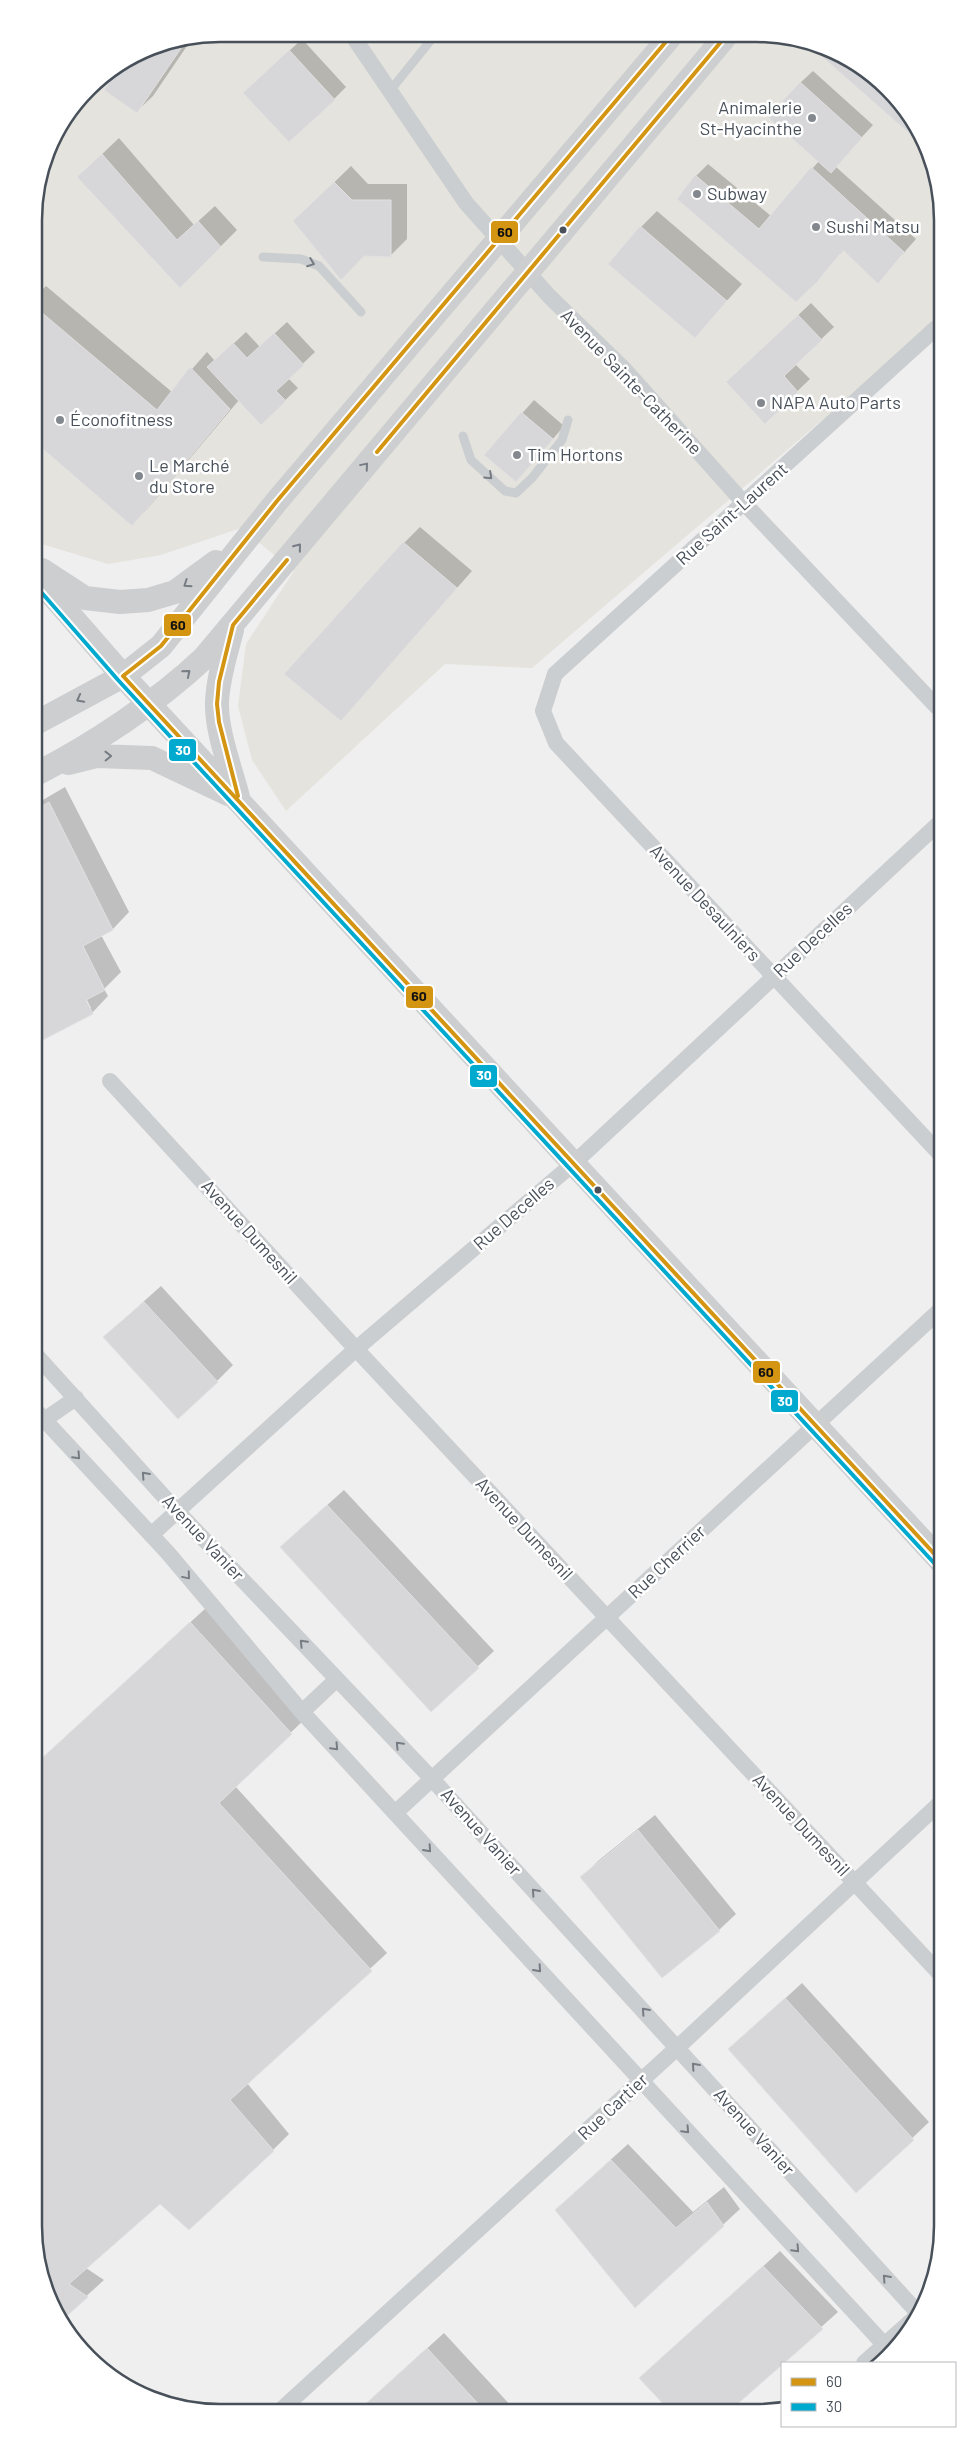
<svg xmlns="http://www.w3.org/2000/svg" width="976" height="2447" font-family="Barlow,sans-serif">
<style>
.commercial{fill:#e5e3dd}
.shadow{fill:#0003;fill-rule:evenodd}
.building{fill:#d7d7d9;stroke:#e1e1e2}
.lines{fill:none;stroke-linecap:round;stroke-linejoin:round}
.lane{stroke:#cbced0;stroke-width:9}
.street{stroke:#cbced0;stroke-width:16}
.secondary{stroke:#ccced0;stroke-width:24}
.bus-1-casing{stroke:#fff;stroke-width:8}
.bus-2-casing{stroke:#fff;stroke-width:8}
.bus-1{stroke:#d49512;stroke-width:4}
.bus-2{stroke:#00a9ce;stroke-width:4}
.oneway{stroke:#767c83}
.poi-dot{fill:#83888e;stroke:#fff;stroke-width:2}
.bus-dot{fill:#48505a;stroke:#fff;stroke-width:2}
.labels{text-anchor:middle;stroke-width:5;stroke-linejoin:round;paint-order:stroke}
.poi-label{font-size:18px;fill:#48505a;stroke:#fff;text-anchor:start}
.street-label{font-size:18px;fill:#48505a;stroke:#fff}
.rim{fill:none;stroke:#48505a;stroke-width:2.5}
.line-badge{stroke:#fff;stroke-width:2}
.badge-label{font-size:14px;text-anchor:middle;font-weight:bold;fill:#fff}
.pale-badge-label{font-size:14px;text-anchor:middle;font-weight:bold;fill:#111}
</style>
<rect width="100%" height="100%" fill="#f0efef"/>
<path class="commercial" d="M221,34L791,37L838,53L887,88L917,127L936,173V323L532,668L445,664L286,811L252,760L238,706L246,644L294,571L241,528L161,555L108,564L35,542L34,208L53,138L97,80L149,48Z"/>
<path class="shadow" d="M302,39L346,87L334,99L257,81Z
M191,40L153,96L136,112L122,65L149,48Z
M813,71L873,125L835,166L916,239L878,282L844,250L796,300L696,176L708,164L771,216L819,161L800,83Z
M119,138L194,225L215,206L237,230L180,287L78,177Z
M351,166L368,184H407V239L391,255L311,205Z
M657,211L742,284L695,336L641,227Z
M46,286L172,392L207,352L215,361L246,332L260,347L287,322L315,352L288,378L298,388L261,423L239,400L148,508L132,525L35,441L34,298Z
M811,303L834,327L795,364L810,379L765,422L740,370Z
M534,400L564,426L528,468L486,454Z
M420,527L472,571L341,719L404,543Z
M65,787L129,912L113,929L101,935L121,972L104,989L108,996L92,1013L37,1042L36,804ZM84,994L91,1008H89L82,995Z
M161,1286L233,1365L217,1381L104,1337Z
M344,1490L494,1651L431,1710L298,1531Z
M207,1607L307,1717L235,1786L387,1953L247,2083L289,2134L273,2150L160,2203L86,2268L104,2280L59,2321L40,2274L39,1761Z
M655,1815L736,1914L719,1930L662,1976L582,1877L598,1861Z
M802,1983L929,2122L857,2191L730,2049Z
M628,2144L693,2212L724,2187L740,2209L635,2306L573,2194Z
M780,2251L838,2312L732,2407L668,2408L657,2362Z
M444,2333L513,2408L360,2409Z"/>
<path class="building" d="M186,41L137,113L104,90L120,66L149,48Z
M823,48L838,53L887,88L917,127L926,148L819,54Z
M289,50L335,100L289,142L243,93Z
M800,82L862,138L831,173L768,117Z
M102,154L177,240L198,221L221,247L180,288L77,177Z
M811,167L904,252L878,284L843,250L817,282L796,302L677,199L695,175L759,229Z
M334,182L352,200H391V257L364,256L341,280L293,221Z
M640,226L727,301L695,338L608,264Z
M34,306L157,410L190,367L230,409L132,526L35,442Z
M798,315L822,340L784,376L798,392L765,424L726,382Z
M274,333L304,365L276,391L286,401L261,425L207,367L233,343L247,358Z
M521,412L553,439L516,482L484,455Z
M403,542L457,588L341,721L284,674Z
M49,802L113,930L83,946L105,990L86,1000L93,1014L37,1043L36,810Z
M144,1302L218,1382L178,1419L103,1337Z
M327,1505L479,1668L431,1712L280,1547Z
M190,1622L292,1734L219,1803L372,1971L230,2100L274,2151L189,2230L160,2204L69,2284L88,2297L60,2322L40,2274L39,1761Z
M638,1830L720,1931L662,1978L580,1877Z
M785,1998L914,2140L856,2193L728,2049Z
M611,2160L676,2228L707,2202L724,2226L635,2308L555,2210Z
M763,2266L823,2329L734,2407L667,2408L639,2378Z
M427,2348L482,2408L360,2409Z"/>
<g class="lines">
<path class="lane" d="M389,92L435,35
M263,257L301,259L319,266L361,312
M463,436L471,460L505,491L516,493L532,478L562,440L568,420"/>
<path class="street" d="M352,35L466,203L549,296L625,370L744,503L937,707
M936,328L555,674L543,711L556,743L939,1153
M110,1081L356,1349L941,1975
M37,1356L177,1511L433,1780L919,2314
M38,1413L168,1553L302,1712L891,2352
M44,1420L76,1398
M151,1535L356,1349L574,1163L938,824
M302,1712L337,1679
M395,1813L939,1311
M864,2363L918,2315
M282,2409L678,2047L941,1802"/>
<path class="secondary" d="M42,570L85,598L120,602L148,600L175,592L216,562
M35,575L123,676L940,1560
M232,630C226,654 218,677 217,702C216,731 231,769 238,797
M36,723L123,676L161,646L277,501L670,37
M68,763L96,756L152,758L228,794
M36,774C94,744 156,703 204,658L725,37"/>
<defs>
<path id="bus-1" d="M670,37L277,501L161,646L123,676L940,1560
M377,452L725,37
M238,796L219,722L217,704L219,682L233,625L287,560"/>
<path id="bus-2" d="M35,585L118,680L935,1564"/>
</defs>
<use href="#bus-1" class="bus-1-casing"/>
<use href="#bus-2" class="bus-2-casing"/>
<use href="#bus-1" class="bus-1"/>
<use href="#bus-2" class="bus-2"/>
</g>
<defs><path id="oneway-chevron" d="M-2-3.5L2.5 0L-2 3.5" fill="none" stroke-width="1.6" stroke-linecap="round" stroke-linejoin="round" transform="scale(1.25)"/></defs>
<g class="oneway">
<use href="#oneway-chevron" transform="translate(311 263) rotate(21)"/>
<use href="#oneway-chevron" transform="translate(365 466) rotate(-50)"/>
<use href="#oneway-chevron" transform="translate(489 476) rotate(43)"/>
<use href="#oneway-chevron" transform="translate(298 547) rotate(-51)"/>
<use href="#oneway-chevron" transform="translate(187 584) rotate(146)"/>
<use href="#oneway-chevron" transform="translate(187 673) rotate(-40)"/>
<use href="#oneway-chevron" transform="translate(80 699) rotate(152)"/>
<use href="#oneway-chevron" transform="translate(108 756) rotate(-1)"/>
<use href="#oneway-chevron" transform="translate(77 1456) rotate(47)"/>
<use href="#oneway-chevron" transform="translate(145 1475) rotate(-132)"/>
<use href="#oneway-chevron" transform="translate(187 1576) rotate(50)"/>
<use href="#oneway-chevron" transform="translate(303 1643) rotate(-134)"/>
<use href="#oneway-chevron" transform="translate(399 1745) rotate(-134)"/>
<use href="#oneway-chevron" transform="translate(335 1747) rotate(47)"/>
<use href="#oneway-chevron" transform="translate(428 1849) rotate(48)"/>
<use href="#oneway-chevron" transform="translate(535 1892) rotate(-132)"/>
<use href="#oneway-chevron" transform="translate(538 1969) rotate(48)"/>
<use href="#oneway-chevron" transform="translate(645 2011) rotate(-132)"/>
<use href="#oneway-chevron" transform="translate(695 2066) rotate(-132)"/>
<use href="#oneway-chevron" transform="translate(686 2130) rotate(47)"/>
<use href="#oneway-chevron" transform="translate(796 2249) rotate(47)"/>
<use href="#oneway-chevron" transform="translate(886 2278) rotate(-132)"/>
</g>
<g class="poi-dot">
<circle cx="812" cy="118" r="5"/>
<circle cx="697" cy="194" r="5"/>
<circle cx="816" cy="227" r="5"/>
<circle cx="761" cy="403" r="5"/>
<circle cx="60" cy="420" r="5"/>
<circle cx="517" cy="455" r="5"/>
<circle cx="139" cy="476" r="5"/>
</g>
<g class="bus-dot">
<circle cx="563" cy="230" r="4.5"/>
<circle cx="598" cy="1190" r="4.5"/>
</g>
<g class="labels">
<g class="poi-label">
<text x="802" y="114" text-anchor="end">Animalerie<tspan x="802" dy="21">St-Hyacinthe</tspan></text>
<text x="707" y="200">Subway</text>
<text x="826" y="233">Sushi Matsu</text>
<text x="771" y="409">NAPA Auto Parts</text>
<text x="70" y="426">Éconofitness</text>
<text x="527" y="461">Tim Hortons</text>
<text x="149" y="472">Le Marché<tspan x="149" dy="21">du Store</tspan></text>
</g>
<g class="street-label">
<text transform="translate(631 382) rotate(46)" y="6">Avenue Sainte-Catherine</text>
<text transform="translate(732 514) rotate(-42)" y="6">Rue Saint-Laurent</text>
<text transform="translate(705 903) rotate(47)" y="6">Avenue Desaulniers</text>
<text transform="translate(813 940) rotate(-43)" y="6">Rue Decelles</text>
<text transform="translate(514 1214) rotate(-41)" y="6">Rue Decelles</text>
<text transform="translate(249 1232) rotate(48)" y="6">Avenue Dumesnil</text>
<text transform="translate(524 1529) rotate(47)" y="6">Avenue Dumesnil</text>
<text transform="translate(203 1538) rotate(47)" y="6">Avenue Vanier</text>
<text transform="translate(667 1562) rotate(-43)" y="6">Rue Cherrier</text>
<text transform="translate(801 1825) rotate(47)" y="6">Avenue Dumesnil</text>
<text transform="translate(481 1832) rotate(48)" y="6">Avenue Vanier</text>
<text transform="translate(613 2107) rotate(-43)" y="6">Rue Cartier</text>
<text transform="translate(754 2132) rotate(48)" y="6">Avenue Vanier</text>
</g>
</g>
<path d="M0 0H976V2447H0ZM220 42H756A178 178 0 0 1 934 220V2226A178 178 0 0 1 756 2404H220A178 178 0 0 1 42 2226V220A178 178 0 0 1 220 42Z" fill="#fff" fill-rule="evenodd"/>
<path class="rim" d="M220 42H756A178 178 0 0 1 934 220V2226A178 178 0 0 1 756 2404H220A178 178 0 0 1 42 2226V220A178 178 0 0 1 220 42Z"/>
<g class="line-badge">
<rect x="490" y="220" width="29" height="24" rx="5" fill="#d49512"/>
<rect x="163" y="613" width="29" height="24" rx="5" fill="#d49512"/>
<rect x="168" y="738" width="29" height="24" rx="5" fill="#00a9ce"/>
<rect x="405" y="985" width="29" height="24" rx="5" fill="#d49512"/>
<rect x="469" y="1064" width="29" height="24" rx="5" fill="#00a9ce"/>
<rect x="752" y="1360" width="29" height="24" rx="5" fill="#d49512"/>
<rect x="770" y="1389" width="29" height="24" rx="5" fill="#00a9ce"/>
</g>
<g class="badge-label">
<text x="183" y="755">30</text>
<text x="484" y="1080">30</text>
<text x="785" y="1406">30</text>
</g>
<g class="pale-badge-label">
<text x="505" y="237">60</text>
<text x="178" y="630">60</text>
<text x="419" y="1001">60</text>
<text x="766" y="1377">60</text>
</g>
<rect x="781" y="2362" width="175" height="65" fill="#ffffff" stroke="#b6b9bd"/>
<rect x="791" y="2378" width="25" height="8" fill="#d49512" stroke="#b6b9bd"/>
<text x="826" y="2387" font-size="15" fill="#48505a">60</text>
<rect x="791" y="2403" width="25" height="8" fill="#00a9ce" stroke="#b6b9bd"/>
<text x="826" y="2412" font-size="15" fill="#48505a">30</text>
</svg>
